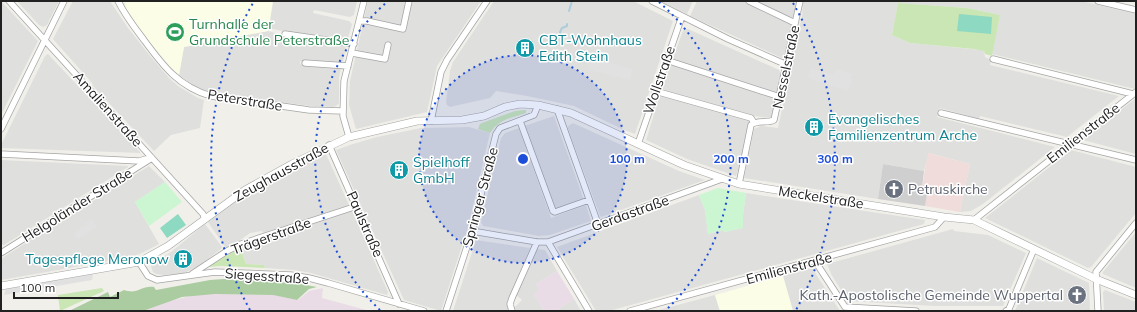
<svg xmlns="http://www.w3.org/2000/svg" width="1137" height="312" font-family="Mulish,sans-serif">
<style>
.residential{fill:#dfdfde}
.commercial{fill:#f0dcda}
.industrial{fill:#e9dce6}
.education{fill:#fbfde6}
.religious{fill:#cfcfcf}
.grass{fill:#c9e6b4}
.forest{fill:#abcca1}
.park{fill:#cbf6d1}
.pitch{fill:#8ed9c1}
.parking{fill:#e1e1e1}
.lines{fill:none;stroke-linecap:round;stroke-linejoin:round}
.stream{stroke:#adcdda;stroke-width:2}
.minor-casing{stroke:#a5a5a5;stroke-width:7}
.tertiary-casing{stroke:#a5a5a5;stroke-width:8}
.minor{stroke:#fff;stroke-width:5.5}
.tertiary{stroke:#fff;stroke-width:7}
.ring{fill:none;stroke:#1d4ed8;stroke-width:2;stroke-dasharray:2 4}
.labels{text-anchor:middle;stroke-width:3;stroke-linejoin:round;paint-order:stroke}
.leisure-label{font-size:14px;fill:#27864d;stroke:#fff;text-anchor:start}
.culture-label{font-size:14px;fill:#0d838f;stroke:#fff;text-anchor:start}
.street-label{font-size:14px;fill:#212121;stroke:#fff}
.worship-label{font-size:14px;fill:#5b616d;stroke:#fff;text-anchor:start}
.centre{fill:#1d4ed8;stroke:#fff;stroke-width:2}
.ring-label{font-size:12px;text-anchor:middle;font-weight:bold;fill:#1d4ed8;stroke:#fff;stroke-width:3;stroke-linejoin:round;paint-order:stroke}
</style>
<rect width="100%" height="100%" fill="#f1efe9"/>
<path class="residential" d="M1,1L38,41L1,115Z
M17,1H59L47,25L43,27L39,25Z
M73,1H110L128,28L151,57L169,78L178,86L198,98L204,100L200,128L171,135L154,151L92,85L93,84L53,39Z
M273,1H357L354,15L350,17L314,10L313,13L349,21L352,24L348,38L344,41L300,35L269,28Z
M368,1H481L437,66L427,112L356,129L349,105L350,81Z
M494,1H633L673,21L635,134L624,130L574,106L527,96L496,91L490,98L454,106L450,107L447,105L446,102L450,71L453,62Z
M660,1H693L687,14Z
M697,1H744L788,22L792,26L786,56L782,58L690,16Z
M752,1H798L794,18L782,14Z
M803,1H1081L1136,14V88L1135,89L992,54L1000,15L967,8L898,3L892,35L910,43L981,50L984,51L985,57L991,60L990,65L1119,96L1067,137L980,116L979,119L940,108L937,117L1055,147L983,204L971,211L960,212L970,164L929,153L924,171L883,164L878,199L744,178L754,129L761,126L778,128L802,16Z
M684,29H688L779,70L781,74L777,93H771L673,59L682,33Z
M268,31L298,39L343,45L346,48L343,62L339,65L306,62L300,61V64L305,66L341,68L339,78V103L336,106L333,107L311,106L217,94L197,88L179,75L184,47Z
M48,54L140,152V153L1,148V145L45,56Z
M674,64L773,97L775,102L772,117L770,118L755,116L662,90L670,66Z
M660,95L750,120L740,164L736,176L687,159L646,140Z
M1136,98V154L1083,140Z
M554,116L584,200L558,210L554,209L524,126Z
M573,123L679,171L705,180L601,217L600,216L568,129V126Z
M469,127L490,133L468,227L441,311L404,300L336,150L353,144L377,137L421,128Z
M519,128L551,218L586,205L591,221L550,235L539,236L483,226L481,222L501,138L505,133Z
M1071,150L1136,167V213L1091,267L1088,268L985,218Z
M326,154L349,205L263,233L262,231L250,233L229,248L225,247L208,222L228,206L264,183Z
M1,160L128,166V167L4,245L1,244Z
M149,166L165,182L135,202L159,244L140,254L126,258L1,280V260L5,256Z
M746,193L925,220L924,224L609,311H596L557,247L699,195L705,210L708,234L724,230V232L743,228V215Z
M352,211L388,292L387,295L311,273L294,270L265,268L264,265L246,264L240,248Z
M205,224L222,247L221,249L199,266L184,273L164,275L156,274L153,272L151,266L153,263L171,252Z
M953,229L954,231L988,235L1026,253L1003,306H935L848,301L831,274L827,264Z
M1136,232V288L1103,274V272Z
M476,240L530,248L507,303L509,311H453Z
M537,249L545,250L557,271L536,284L540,291L534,294L544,311H515L514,308L522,300L516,295Z
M1037,258L1089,283L1090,311H1015Z
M812,268L840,311H793L783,276Z
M1105,290L1136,302V311H1104L1103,292Z
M715,295L720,311H655Z
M574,299L581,311H555Z"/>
<path class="commercial" d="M928,153L970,164L960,212L925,206L928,188L922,187Z"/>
<path class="industrial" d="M557,271L574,299L555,311H544L534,294L539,291L536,284Z
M323,288L322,298L370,311H143L170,301L195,295L215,294L273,295L298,300L309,291Z"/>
<path class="education" d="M125,1H273L268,31L184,47L179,75L167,63L146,37L126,9Z
M783,276L793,311H720L715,295Z"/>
<path class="religious" d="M883,164L924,171L922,187L928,188L925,206L878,199Z"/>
<path class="grass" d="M898,3L967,8L1000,15L992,56L985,54L984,51L974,49L910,43L892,35Z
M526,110V113C512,118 499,119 490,133L478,129L480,124L482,123L515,111Z
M240,248L246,264L264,265L265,268L221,266L207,267Z
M102,288L104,291L60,311L58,295Z"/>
<path class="forest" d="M224,279L295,283L317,287L309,289L297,300L273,295L215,294L182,297L143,311H69L108,292L110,297L124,290C138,295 141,285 154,287L156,290L210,280Z"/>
<path class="park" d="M165,182L182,202L149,226L135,202Z
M718,188L746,193L743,215V228L724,232L723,230L708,234L705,210L699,195Z"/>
<path class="pitch" d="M959,14L992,17L991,34L957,31Z
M178,214L186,225L167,238L160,228Z"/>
<path class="parking" d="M591,58L633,69L630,80L589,70Z
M811,68L834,75L837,69L852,74L850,79H852L848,91L808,78Z
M91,219L97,227L78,239L74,234Z
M93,274L92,280L4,295L6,289Z"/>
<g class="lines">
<path class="stream" d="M569,11L572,1
M562,40L560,32L562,28L567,26V24"/>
<defs>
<path id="minor" d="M9,1L203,214L205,219
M118,1C125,15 134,27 144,40C163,66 179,87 211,96L309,110L343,111
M652,1L728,39L787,65
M749,1L795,23
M1098,1L1136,10
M359,21H367L403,29L409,1
M285,34L354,44
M352,53L385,59L388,45
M993,59L1133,94
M666,60L780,97
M305,63L348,66
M655,91L751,118L754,123
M557,109L598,224
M941,113L1136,160
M431,121L441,72L447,60L487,1
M520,121L553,211L555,212L589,200
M1,129L64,1
M349,137L343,116L344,81L364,1
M638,144L682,16
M329,145L399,304
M1,154L139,161L146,159
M739,184L751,125C758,119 767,124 774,120L800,1
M974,220L1136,92
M472,231L537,242H548L722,179
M548,242L589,311
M1,253L152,158
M815,261L845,307L916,311
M139,262L148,276L157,280L215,272L291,275L309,278L328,283L424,311
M192,274L227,251L241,244L357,206
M446,311L472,231L496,134L500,128L534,115L538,105
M512,311L510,304L512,298L537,242
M630,311L935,227L944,217
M1006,311L1009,309L1034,249
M1098,311L1096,272L1136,223"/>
<path id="tertiary" d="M1,286L139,262L168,246L245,190L292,164L349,137L417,121L462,120L484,116L505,107L520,104L538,105L571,113L684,165L739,184L944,217L974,220L1096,279L1136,295"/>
</defs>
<use href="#minor" class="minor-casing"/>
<use href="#tertiary" class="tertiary-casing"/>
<use href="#minor" class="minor"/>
<use href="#tertiary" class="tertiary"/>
</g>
<circle cx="523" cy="159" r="104" fill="#1d4ed8" fill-opacity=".12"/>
<g class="ring">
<circle cx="523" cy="159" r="104"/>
<path d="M380 310A208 208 0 0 1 387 2M659 2A208 208 0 0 1 666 310"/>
<path d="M250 310A312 312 0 0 1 253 3M793 3A312 312 0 0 1 796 310"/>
</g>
<defs>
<symbol id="stadium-disc" viewBox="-11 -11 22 22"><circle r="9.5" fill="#2e9e5b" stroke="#fff"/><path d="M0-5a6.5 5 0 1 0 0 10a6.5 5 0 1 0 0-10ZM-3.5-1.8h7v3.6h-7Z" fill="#fff"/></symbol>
<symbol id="building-disc" viewBox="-11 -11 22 22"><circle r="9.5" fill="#0f9aa8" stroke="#fff"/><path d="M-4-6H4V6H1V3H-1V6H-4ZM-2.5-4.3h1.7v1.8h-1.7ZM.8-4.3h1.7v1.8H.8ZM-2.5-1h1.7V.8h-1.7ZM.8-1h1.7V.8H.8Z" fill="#fff"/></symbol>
<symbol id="church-disc" viewBox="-11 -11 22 22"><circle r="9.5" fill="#6b7280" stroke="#fff"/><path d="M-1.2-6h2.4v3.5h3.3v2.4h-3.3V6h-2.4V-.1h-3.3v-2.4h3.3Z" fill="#fff"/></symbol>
</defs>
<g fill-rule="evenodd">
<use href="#stadium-disc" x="164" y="21" width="22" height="22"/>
<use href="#building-disc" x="514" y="37" width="22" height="22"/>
<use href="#building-disc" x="803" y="116" width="22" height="22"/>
<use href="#building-disc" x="388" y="159" width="22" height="22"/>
<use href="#church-disc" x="883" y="178" width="22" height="22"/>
<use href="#building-disc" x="172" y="248" width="22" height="22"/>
<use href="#church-disc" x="1066" y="284" width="22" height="22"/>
</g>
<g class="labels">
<g class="leisure-label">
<text x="189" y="29">Turnhalle der<tspan x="189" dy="16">Grundschule Peterstraße</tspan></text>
</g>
<g class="culture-label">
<text x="539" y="45">CBT-Wohnhaus<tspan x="539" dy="16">Edith Stein</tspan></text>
<text x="828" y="124">Evangelisches<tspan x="828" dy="16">Familienzentrum Arche</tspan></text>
<text x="413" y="167">Spielhoff<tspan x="413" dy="16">GmbH</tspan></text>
<text x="169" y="264" text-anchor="end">Tagespflege Meronow</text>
</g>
<g class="street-label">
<text transform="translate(786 67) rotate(-78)" y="5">Nesselstraße</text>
<text transform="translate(659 80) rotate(-71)" y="5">Wollstraße</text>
<text transform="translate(245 100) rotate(9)" y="5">Peterstraße</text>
<text transform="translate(108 109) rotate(48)" y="5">Amalienstraße</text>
<text transform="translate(1083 133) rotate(-38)" y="5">Emilienstraße</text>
<text transform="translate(281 172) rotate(-29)" y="5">Zeughausstraße</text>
<text transform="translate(480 197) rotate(-75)" y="5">Springer Straße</text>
<text transform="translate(821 197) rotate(9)" y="5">Meckelstraße</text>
<text transform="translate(77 205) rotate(-32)" y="5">Helgoländer Straße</text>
<text transform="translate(630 213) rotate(-20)" y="5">Gerdastraße</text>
<text transform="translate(365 224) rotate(66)" y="5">Paulstraße</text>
<text transform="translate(271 236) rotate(-20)" y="5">Trägerstraße</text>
<text transform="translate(789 268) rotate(-15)" y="5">Emilienstraße</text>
<text transform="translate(267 276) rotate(4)" y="5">Siegesstraße</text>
</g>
<g class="worship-label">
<text x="908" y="194">Petruskirche</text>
<text x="1063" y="300" text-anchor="end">Kath.-Apostolische Gemeinde Wuppertal</text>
</g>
</g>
<circle cx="523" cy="159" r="6" class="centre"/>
<g class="ring-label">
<text x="627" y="163">100 m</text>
<text x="731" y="163">200 m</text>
<text x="835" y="163">300 m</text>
</g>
<rect width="1137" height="312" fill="none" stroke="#212121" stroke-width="4"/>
<path d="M14 292v6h104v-6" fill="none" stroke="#212121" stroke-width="2"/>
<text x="20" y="292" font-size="12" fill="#212121" stroke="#ffffff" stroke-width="3" paint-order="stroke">100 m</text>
</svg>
